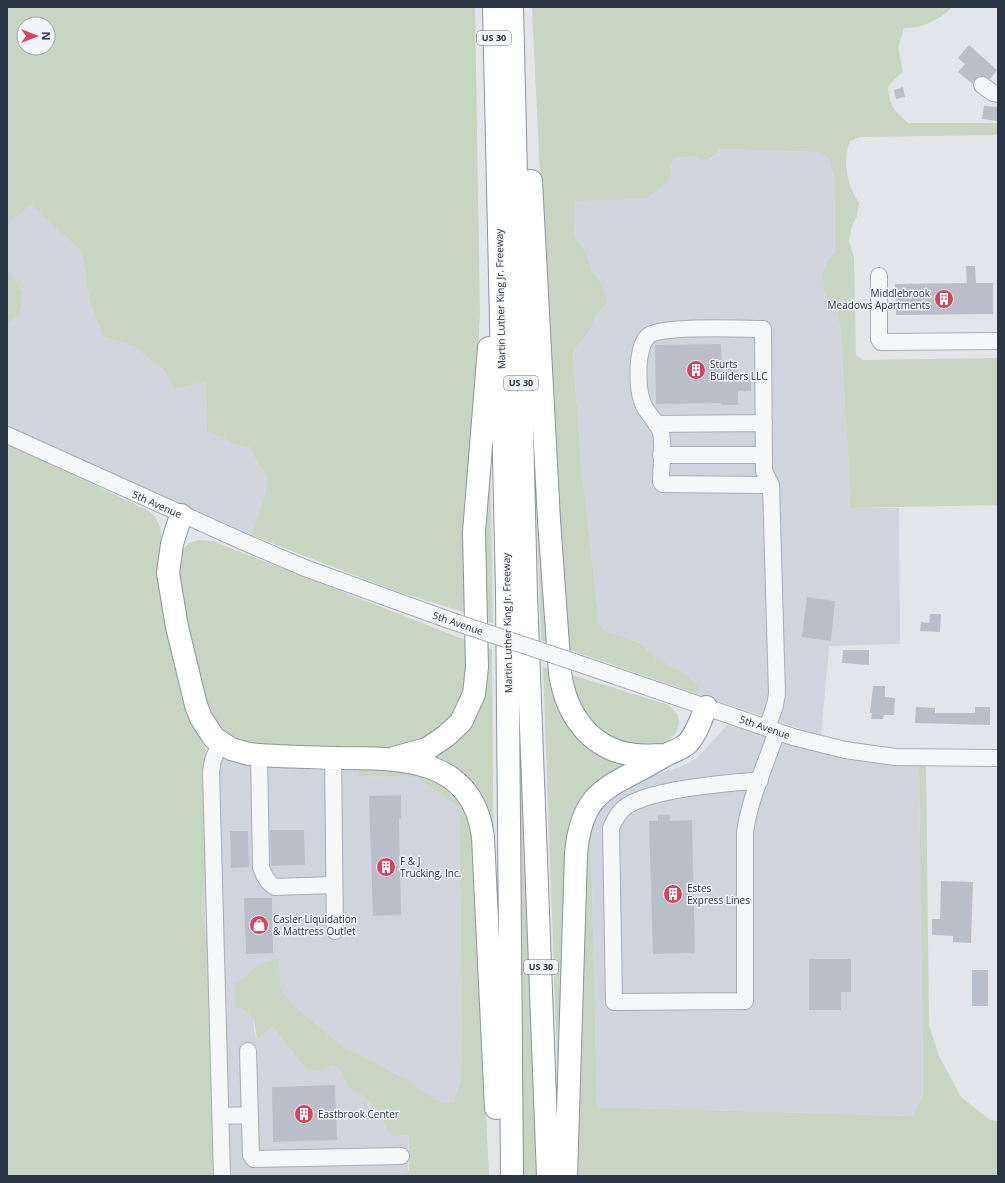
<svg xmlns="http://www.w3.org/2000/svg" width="1005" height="1183" font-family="'Open Sans',sans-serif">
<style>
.built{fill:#d0d5dd}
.green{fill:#c8d5c3;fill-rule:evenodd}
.building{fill:#b9bfc9}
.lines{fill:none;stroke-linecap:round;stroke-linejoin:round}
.minor-casing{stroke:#a7adb6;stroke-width:18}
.highway-casing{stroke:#8994a3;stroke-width:24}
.minor{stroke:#f5f7f9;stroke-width:16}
.highway{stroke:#fff;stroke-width:22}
.minor-bridge-casing{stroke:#a7adb6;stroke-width:18;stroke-linecap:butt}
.minor-bridge{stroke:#f5f7f9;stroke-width:16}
.labels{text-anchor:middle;stroke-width:3;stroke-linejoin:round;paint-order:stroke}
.shield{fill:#f2f5f8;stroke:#656e7a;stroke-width:1}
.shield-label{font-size:9px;font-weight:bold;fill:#293444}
.poi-label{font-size:10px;fill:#293444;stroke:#f2f5f8;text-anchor:start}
.street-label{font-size:10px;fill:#293444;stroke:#f2f5f8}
</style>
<rect width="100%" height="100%" fill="#e2e6eb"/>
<path class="built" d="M722,149L819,152L830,158L834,176L835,251L826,263L824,292L837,313L840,327L848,453L850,508H899L900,644L829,646L821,736L697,694L699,686L685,673L655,657L640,643L604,630L599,623L581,462L573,351L591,329L596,315L605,306L601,283L592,271L587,254L574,236L576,200L647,198L669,181L673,158L696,156L711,159Z
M31,203L82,252L89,299L103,337L133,346L164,370L174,389L206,382L207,432L222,437L233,444L251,448L256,461L267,476L265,495L251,535L7,427V324L20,315L23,292L7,268V225Z
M728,724L782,742L850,759L919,764L923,1094L914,1116L597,1107L591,836L598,816L610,798L646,777L680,767L697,758Z
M206,750L228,760L360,767L358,776L416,777L459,808L462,1027L461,1080L453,1102L444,1103L433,1098L415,1085L368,1058L342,1046L290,1002L260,965L240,982L241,1009L254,1019V1030L257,1040L272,1026L307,1071L322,1070L331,1065L339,1068L349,1088L358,1095L363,1096L380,1113L387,1132L393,1136L407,1135L409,1139L408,1172L397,1176H217L206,941L202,909L205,871V775Z"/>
<path class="green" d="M7,7H475L480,313L466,613L390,589L251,535L265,495L267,476L256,461L251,448L233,444L222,437L207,432L206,382L174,389L164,370L133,346L103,337L89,299L82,252L31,204L7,225ZM24,24H48V48H24Z
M532,7H952C939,21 922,28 904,28L898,48L903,71L888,86C889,106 894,110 908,123H998V135L861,137L850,141C842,161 847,185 859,203L857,216L852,226L849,240L854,258L856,355L863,360L998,358V505L850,508L848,453L840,327L837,313L824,292L822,275L826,263L835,251L834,176L829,158L819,152L722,149C713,156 710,162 698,159L696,156L673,158L669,181L647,198L576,201L574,236L587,254L592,271L601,283L607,300L605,306L596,315L591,329L573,351L581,462L599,623L604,630L640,643L655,657L685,673L699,686L697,694L567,649L552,429Z
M7,268L23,292L20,315L7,324Z
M490,442L493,623L483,620L481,569Z
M7,443L149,511C161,521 162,532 161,547L190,716L206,750L205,775V871L202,909L206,941L212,946L217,1176H7Z
M535,454L551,644L541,640Z
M200,540L213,541L228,547L468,641L467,682L458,710L436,736L401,748L251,744L237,740L224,732L213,720L208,707L189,636L179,577L181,551L189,543Z
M483,646L492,649L494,910L490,840L433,759V755L445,747Z
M543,667L552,670L557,695L637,761L594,789L558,1085Z
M517,674H520L532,983L536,1176H523L521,1142Z
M569,674L669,705L678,715L679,724L676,733L669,740L657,745L645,747L609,738L581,712Z
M919,764H926L929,1025L939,1056L961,1097L990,1120L998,1121V1176H575L585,828L610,798L598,816L591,836L597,1107L913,1116L923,1094Z
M360,767L401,768L443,783L464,807L473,835L489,1176H397L408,1172L409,1169V1139L407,1135L393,1136L387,1132L380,1113L363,1096L358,1095L349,1088L339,1068L331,1065L322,1070L307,1071L272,1026L257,1040L254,1019L241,1009L235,1007L234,985C247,978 262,956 279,960L280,988L290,1002L342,1046L368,1058L415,1085L433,1098L444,1103L453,1102L461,1080L462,1027L459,808L416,777L358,776Z"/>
<path class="building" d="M969,45L997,70L990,79L983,76H979L973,84L958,72L965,64L958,58Z
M903,87L905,97L896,99L894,90Z
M984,106L998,107V121L982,119Z
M966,266H975L976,283H993V314L896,315L895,284L967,283Z
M721,344L722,363H737V377H751V391H738V405H721V403L656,404L655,345Z
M807,597L835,601L831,641L802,637Z
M930,614H941L940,632L920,631L921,622L929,623Z
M843,650H869V665L842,663Z
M873,686H885V697L895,698L894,715H884L883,719H871L872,713H870Z
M916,707L935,708V713H975V707H990V725L915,723Z
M401,795V819H399L401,915L373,916L369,796Z
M658,815H670V821L692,820L695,953L653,954L649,821H658Z
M270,830H304L305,865L271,866Z
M230,831H248L249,867L231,868Z
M941,881L973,882L971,943L953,942V936L932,935V919H940Z
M244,898H272L273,953L246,954Z
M809,959H851V992H841V1010H809Z
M972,970H988V1006H972Z
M335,1085L337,1140L273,1142L272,1087Z"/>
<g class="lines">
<defs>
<path id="minor" d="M982,85L993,93L998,94
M879,276V339L881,342L998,341
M656,424L764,423
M7,435L244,542L305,568L446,619
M661,455H764
M589,667L793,737L845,750L895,757L998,758
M767,728L775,705L777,694L771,485L764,471L763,329C742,329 661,325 648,336C636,348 637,386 642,401C645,413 658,421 661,433C664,446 661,467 661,482L663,484L771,485
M220,743L213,760L211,772L222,1176
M259,755L261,867C264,876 267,882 275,887L334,885
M333,757L335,931
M760,780C726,784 650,788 624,808C618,813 614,821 611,828L614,1002L745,1001V832C750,797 766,764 777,731
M248,1051L251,1155L254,1159L401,1156
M221,1116L250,1115"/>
<path id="highway" d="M494,7L507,591L512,1176
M512,7L526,596L548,1176
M531,181L549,520L560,673C566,714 590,750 635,755C645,756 656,755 666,755
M181,515L172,544L168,573L177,627L196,705L201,718L214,738L231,749L249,754C279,757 310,757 341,758C403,758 473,758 483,837L496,1108
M397,757L427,749L446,736L461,722L474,694L477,667L474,532L489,348
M566,1176L576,854C582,785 614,787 664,756C672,751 681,750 688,743C697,733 701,719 706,707"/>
</defs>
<use href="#minor" class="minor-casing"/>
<use href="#highway" class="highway-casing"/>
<use href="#minor" class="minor"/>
<use href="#highway" class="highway"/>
<defs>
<path id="minor-bridge" d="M446,619L589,667"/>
</defs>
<use href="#minor-bridge" class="minor-bridge-casing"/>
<use href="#minor-bridge" class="minor-bridge"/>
</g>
<defs>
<symbol id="building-disc" viewBox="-11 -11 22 22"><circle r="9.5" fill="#d5435e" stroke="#f2f5f8"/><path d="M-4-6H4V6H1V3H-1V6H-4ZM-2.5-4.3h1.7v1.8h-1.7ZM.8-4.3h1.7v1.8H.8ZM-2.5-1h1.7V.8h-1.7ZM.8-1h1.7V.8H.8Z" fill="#fff"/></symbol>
<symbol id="shop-disc" viewBox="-11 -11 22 22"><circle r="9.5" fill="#d5435e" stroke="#f2f5f8"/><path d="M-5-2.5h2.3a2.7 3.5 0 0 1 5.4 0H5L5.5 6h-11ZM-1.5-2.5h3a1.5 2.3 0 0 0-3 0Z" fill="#fff"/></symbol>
</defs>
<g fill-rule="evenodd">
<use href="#building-disc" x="933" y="288" width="22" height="22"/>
<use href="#building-disc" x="685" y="359" width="22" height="22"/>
<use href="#building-disc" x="375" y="856" width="22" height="22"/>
<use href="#building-disc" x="662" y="883" width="22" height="22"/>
<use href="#shop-disc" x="248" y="914" width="22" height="22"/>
<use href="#building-disc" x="293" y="1103" width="22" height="22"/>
</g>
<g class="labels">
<g class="shield">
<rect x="477" y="31" width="34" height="14" rx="3"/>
<rect x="504" y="376" width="34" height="14" rx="3"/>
<rect x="524" y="960" width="34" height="14" rx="3"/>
</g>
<g class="shield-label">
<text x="494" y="41">US 30</text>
<text x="521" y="386">US 30</text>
<text x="541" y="970">US 30</text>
</g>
<g class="poi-label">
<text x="930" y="297" text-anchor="end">Middlebrook<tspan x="930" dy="12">Meadows Apartments</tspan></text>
<text x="710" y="368">Sturts<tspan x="710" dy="12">Builders LLC</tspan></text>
<text x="400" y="865">F &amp; J<tspan x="400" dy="12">Trucking, Inc.</tspan></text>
<text x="687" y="892">Estes<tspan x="687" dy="12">Express Lines</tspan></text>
<text x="273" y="923">Casler Liquidation<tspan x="273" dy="12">&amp; Mattress Outlet</tspan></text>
<text x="318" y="1118">Eastbrook Center</text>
</g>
<g class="street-label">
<text transform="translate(500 299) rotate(-91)" y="4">Martin Luther King Jr. Freeway</text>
<text transform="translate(157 504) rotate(24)" y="4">5th Avenue</text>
<text transform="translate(458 623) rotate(19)" y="4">5th Avenue</text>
<text transform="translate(507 623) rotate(-91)" y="4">Martin Luther King Jr. Freeway</text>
<text transform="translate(765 727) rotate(19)" y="4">5th Avenue</text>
</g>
</g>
<rect width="1005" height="1183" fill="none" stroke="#293444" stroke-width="16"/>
<g transform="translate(36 36) rotate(90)"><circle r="19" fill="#f2f5f8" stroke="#a2a8b0"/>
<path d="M0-3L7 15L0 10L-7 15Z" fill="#d5435e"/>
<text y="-6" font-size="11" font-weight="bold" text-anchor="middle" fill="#293444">N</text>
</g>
</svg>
